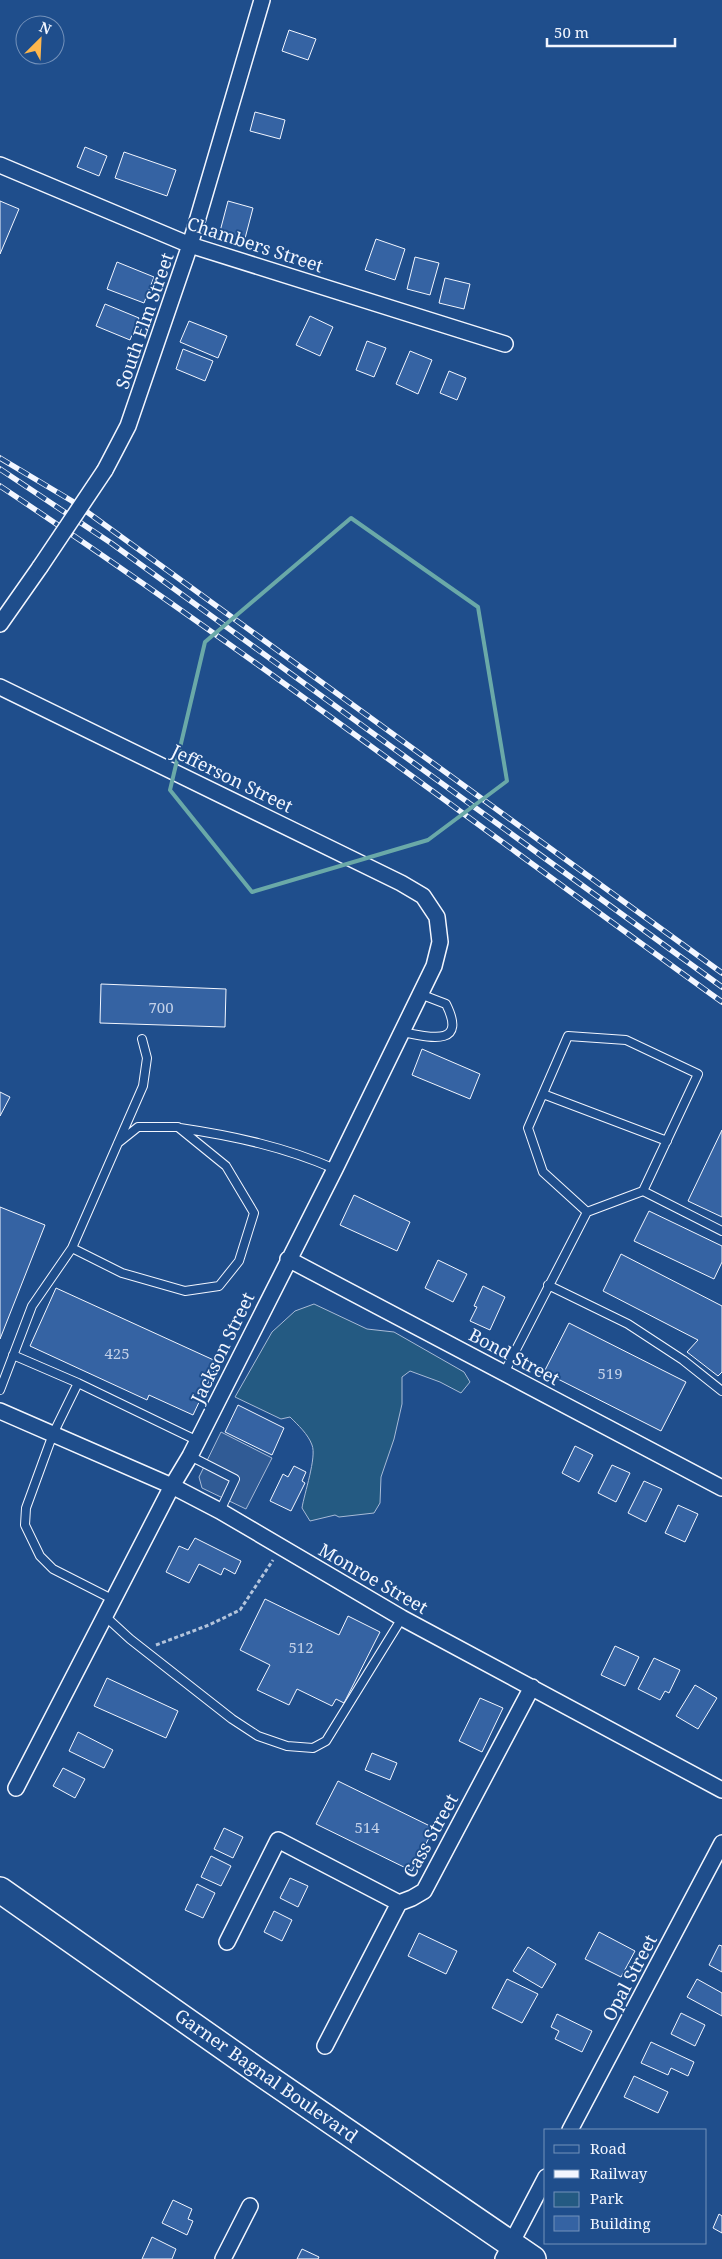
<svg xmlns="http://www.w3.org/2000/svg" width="722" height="2259" font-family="'Noto Serif',serif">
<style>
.green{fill:#245a82;stroke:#a8bbd7}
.parking{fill:#305b95;stroke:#a8bbd7}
.building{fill:#3563a3;stroke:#f2f6ff}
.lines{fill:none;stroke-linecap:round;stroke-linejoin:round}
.service-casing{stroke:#f2f6ff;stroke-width:10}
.minor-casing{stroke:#f2f6ff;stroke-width:18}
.trunk-casing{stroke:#f2f6ff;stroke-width:28}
.path{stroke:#b3c4dc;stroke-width:3;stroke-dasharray:4 2.5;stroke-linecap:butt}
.service{stroke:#1f4e8c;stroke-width:8}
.minor{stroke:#1f4e8c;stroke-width:15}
.trunk{stroke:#1f4e8c;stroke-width:25}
.rail-casing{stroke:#f2f6ff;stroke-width:5.5}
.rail{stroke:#1f4e8c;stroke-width:4;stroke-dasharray:11;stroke-linecap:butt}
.minor-bridge-casing{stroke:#f2f6ff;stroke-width:18;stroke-linecap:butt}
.minor-bridge{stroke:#1f4e8c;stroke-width:15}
.marked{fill:none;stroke:#6aa9a8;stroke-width:4;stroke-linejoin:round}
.labels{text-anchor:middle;stroke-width:4;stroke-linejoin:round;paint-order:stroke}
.number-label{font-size:15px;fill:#c3d1e8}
.street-label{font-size:18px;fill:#f2f6ff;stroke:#1f4e8c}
</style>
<rect width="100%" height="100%" fill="#1f4e8c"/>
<path class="green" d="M314,1304L367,1329L394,1332L464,1372L470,1382L461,1393L440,1382L410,1371L402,1377V1404L394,1439L381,1477L380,1503L374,1513L339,1517L335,1515L310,1521L302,1508C304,1494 317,1457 312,1445C308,1434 298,1425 290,1417L281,1419L235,1397L272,1332L295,1311Z"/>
<path class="parking" d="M221,1432L272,1458L246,1509L202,1488L199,1477Z"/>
<path class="building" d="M289,30L316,39L308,60L282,51Z
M255,112L285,120L280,139L250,131Z
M85,147L107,156L99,176L77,167Z
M124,152L176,170L167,196L115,178Z
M0,201L19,209L0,254Z
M228,201L253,208L243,246L218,239Z
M376,239L405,249L395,280L365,270Z
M415,257L439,263L430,295L407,289Z
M117,262L154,277L144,303L107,289Z
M445,278L470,284L464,309L439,303Z
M105,304L139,318L130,340L96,326Z
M310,316L333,327L320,356L296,345Z
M189,321L227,336L218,358L180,342Z
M367,341L386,348L374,377L356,370Z
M183,349L213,361L205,381L176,369Z
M410,351L432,360L418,394L396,384Z
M449,371L466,378L457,400L440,393Z
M101,984L226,989L225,1027L100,1023Z
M422,1049L480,1074L470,1099L412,1075Z
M0,1092L10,1097L0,1116Z
M722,1130V1217L688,1201Z
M354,1195L410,1222L397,1251L340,1225Z
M0,1207L45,1225L0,1339Z
M649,1211L722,1246V1262L714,1279L634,1241Z
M621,1254L722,1306V1372L718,1376L687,1352L698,1340L603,1291Z
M438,1260L467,1274L453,1302L425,1288Z
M483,1286L505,1297L490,1330L470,1321L477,1307L474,1306Z
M56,1288L218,1362L193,1415L149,1395L147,1400L30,1346Z
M569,1323L686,1382L661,1431L544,1372Z
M238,1405L284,1428L272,1455L225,1432Z
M575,1446L593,1455L579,1482L562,1473Z
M612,1465L630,1473L616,1502L598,1493Z
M294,1466L306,1472L302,1481L305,1483L291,1511L270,1501L283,1474L288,1477Z
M644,1481L662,1489L646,1522L628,1513Z
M678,1505L698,1514L685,1542L665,1533Z
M195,1538L241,1561L235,1574L224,1568L221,1575L199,1564L189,1583L166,1572L179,1546L188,1550Z
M265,1599L339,1635L348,1616L380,1632L344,1703L336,1699L332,1706L297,1689L289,1705L257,1690L270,1665L240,1650Z
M615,1646L639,1657L625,1686L601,1675Z
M654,1658L680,1670L669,1693L665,1691L660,1700L638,1689Z
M107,1678L178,1711L166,1738L94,1706Z
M695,1685L717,1698L698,1729L676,1716Z
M480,1698L503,1708L482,1752L459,1741Z
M78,1732L113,1750L104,1768L69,1751Z
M372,1753L397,1763L390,1780L365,1770Z
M63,1768L85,1779L75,1798L53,1786Z
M338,1781L434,1828L412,1871L316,1824Z
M224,1828L243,1837L233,1858L214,1849Z
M211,1856L231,1866L221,1886L201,1877Z
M290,1878L308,1886L298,1907L280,1898Z
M197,1884L215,1893L203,1918L185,1910Z
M274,1911L292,1920L282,1941L264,1932Z
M599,1932L635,1951L621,1977L585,1959Z
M419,1933L457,1951L446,1974L408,1956Z
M719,1945L722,1946V1972L709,1965Z
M528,1947L556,1964L542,1988L513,1971Z
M507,1979L538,1994L522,2023L492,2008Z
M697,1979L722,1993V2016L687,1997Z
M681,2013L705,2025L695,2046L671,2034Z
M557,2014L592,2031L582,2052L555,2039L559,2031L551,2027Z
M651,2042L694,2062L688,2076L671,2068L668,2075L641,2063Z
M634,2076L668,2092L658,2113L624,2097Z
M173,2200L192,2209L188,2219L193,2221L187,2235L162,2223Z
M719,2214L722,2216V2233L713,2228Z
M152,2237L176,2249L172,2259H142Z
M302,2249L319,2257L318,2259H297Z"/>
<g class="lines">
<defs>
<path id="service" d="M402,1032C428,1037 468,1048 446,1004L420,994
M543,1094L667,1141
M180,1128C234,1136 285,1147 335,1169
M587,1212L543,1172L528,1128L568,1036L626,1040L698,1074L643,1191
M72,1248L122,1273L185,1291L219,1286L239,1261L254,1213L226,1166L178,1127H138L118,1143
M548,1285L628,1324L683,1360L722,1391
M13,1355L78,1383L198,1441
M504,1373L587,1212L643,1191L722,1231
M78,1383L53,1434L26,1508L25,1525L40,1556L53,1569L114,1600
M0,1390L32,1306L72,1248L143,1086L147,1058L142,1039
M190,1456L235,1479L220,1511
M106,1617L130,1639L232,1719L258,1736L287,1746L313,1748L326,1741L402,1618"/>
<path id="minor" d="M0,165L190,245L505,344
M105,470L128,426L190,245L262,0
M0,624L40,567
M0,687L401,883L423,896L437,917L440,942L434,966L335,1169L190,1456L172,1486L16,1788
M288,1259L722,1488
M0,1411L172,1486L220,1511L402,1618L722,1790
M227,1942L278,1840L399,1903
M325,2046L399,1903L412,1898L424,1891L532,1687
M570,2130L722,1843
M223,2259L250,2206
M503,2259L546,2177"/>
<path id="trunk" d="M0,1890L258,2071L533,2259"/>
</defs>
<use href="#service" class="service-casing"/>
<use href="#minor" class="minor-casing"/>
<use href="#trunk" class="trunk-casing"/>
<path class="path" d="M156,1645L209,1625L240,1610L273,1560"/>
<use href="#service" class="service"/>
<use href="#minor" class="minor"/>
<use href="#trunk" class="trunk"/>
<defs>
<path id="rail" d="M0,458L72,501L722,973
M0,469L111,543L722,987
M0,486C246,650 482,829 722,1002"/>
</defs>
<use href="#rail" class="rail-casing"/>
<use href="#rail" class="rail"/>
<defs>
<path id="minor-bridge" d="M40,567L105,470"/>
</defs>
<use href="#minor-bridge" class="minor-bridge-casing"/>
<use href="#minor-bridge" class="minor-bridge"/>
</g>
<path class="marked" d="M351,518L478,607L507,781L428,840L252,892L170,790L205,642Z"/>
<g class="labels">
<g class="number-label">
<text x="161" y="1013">700</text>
<text x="117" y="1359">425</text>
<text x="610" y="1379">519</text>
<text x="301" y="1653">512</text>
<text x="367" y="1833">514</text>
</g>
<g class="street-label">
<text transform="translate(255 245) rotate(18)" y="6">Chambers Street</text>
<text transform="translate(145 321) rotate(-71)" y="6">South Elm Street</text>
<text transform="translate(232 779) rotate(26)" y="6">Jefferson Street</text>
<text transform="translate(223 1348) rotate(-64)" y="6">Jackson Street</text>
<text transform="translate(514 1357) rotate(28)" y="6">Bond Street</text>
<text transform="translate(373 1579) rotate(30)" y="6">Monroe Street</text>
<text transform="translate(431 1836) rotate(-61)" y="6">Cass Street</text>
<text transform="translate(630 1978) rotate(-62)" y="6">Opal Street</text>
<text transform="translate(266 2076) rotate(35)" y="6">Garner Bagnal Boulevard</text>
</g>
</g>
<rect x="544" y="2129" width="162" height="115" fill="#1f4e8c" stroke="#7391ba"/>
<rect x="554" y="2145" width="25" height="8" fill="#1f4e8c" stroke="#7391ba"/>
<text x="590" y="2154" font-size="15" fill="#f2f6ff">Road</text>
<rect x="554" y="2170" width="25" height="8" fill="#f2f6ff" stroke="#7391ba"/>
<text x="590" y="2179" font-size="15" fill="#f2f6ff">Railway</text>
<rect x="554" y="2192" width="25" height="15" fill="#245a82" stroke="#7391ba"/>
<text x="590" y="2204" font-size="15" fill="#f2f6ff">Park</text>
<rect x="554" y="2216" width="25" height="15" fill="#3563a3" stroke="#7391ba"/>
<text x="590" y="2229" font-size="15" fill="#f2f6ff">Building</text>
<g transform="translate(40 40) rotate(24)"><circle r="24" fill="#1f4e8c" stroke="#7391ba"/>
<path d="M0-4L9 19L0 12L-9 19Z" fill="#ffb74d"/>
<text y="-8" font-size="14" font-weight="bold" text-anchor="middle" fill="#f2f6ff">N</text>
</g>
<path d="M547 38v8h128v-8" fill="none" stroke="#f2f6ff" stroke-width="2.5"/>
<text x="554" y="38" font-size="15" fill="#f2f6ff" stroke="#1f4e8c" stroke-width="4" paint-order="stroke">50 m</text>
</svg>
